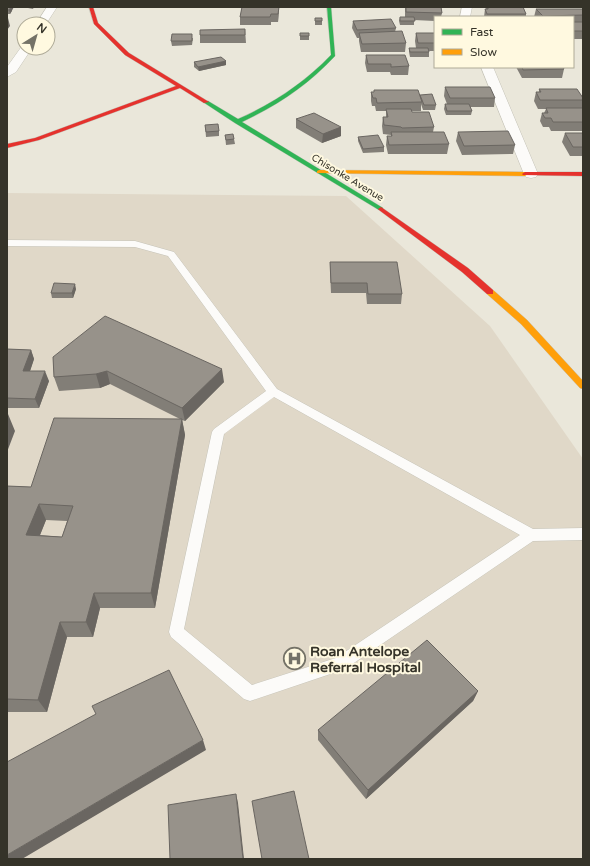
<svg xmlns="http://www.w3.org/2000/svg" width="590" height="866" font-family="'Varela Round',sans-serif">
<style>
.medical{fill:#e0d8c8}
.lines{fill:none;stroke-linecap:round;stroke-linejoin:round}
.lane-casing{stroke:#c5c3b8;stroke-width:1}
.street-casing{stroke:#c5c3b8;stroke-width:1}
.fast-casing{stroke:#c5c3b8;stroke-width:1}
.slow-casing{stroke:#c5c3b8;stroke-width:1}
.jam-casing{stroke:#c5c3b8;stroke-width:1}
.lane{fill:#fcfbf9;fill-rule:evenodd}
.street{fill:#fcfbf9;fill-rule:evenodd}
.fast{fill:#30b455;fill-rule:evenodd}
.slow{fill:#ff9f0a;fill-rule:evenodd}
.jam{fill:#e5322d;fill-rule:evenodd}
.wall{fill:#827e77;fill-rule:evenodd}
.shaded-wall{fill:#6a6661}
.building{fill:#97928a;stroke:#6a6661;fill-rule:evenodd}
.labels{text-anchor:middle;stroke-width:4;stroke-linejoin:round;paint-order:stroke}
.far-street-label{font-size:10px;fill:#353329;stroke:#fff9e0}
.near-poi-label{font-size:14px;font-weight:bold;fill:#353329;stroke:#fff9e0;text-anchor:start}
</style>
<rect width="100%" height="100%" fill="#eae7da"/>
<path class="medical" d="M7,193L346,196L490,326L583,459V859H7Z"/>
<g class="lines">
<defs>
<path id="lane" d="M7,240L135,241L174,252L277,389L533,529L583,528V540L533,541L345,669L250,701L244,699L171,637L169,632L212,432L214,429L266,391L168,256L135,247L7,246ZM274,397L520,535L336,658L252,685L184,629L224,434Z"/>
<path id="street" d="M47,7H57L46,24H36Z
M462,7H472L470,17H460Z
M24,45V48H32L16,72L7,77V67L22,46Z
M481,67H493L538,174L536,177L531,178L526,177L524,174Z"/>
<path id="fast" d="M327,7H331L335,56C308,85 278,105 242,122L383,208V210H379L235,123L203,102L208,101L238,119C274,103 304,83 331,55Z"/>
<path id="slow" d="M319,170L525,172L528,174L525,176L317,173V171Z
M487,290H493L527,320L583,381V389L580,388L521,324L487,294Z"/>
<path id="jam" d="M89,7H93L98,23L129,53L209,102L204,103L180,88L39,140L7,148V144L35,138L176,86L125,55L94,24Z
M525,172H583V176L523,175L522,174Z
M381,207L468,268L493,290V294H487L462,272L379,210L378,209Z"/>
</defs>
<use href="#lane" class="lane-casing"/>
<use href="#street" class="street-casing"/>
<use href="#fast" class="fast-casing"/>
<use href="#slow" class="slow-casing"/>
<use href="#jam" class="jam-casing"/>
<use href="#lane" class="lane"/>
<use href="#street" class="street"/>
<use href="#fast" class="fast"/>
<use href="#slow" class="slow"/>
<use href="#jam" class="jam"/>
</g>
<path class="wall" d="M7,7L12,10V11L10,14H7Z
M28,7H34L33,9L28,8Z
M242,7H279L278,22H271V25H240V17Z
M405,7H441L442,13L441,17H435V21L414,20V25H400L399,21L400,17H405Z
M486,7H523L526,14V17H484L485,9H486Z
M530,7H571L531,8Z
M536,9L583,10V39H573V17H534Z
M315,18H322V25H315Z
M353,21L396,28L395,32L406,43L405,52H361L359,41V38H357L352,28Z
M245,29L246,43H200V35Z
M300,33H309V40H300Z
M416,33H435V51H429V57H410L409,52V48H416L415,41Z
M193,38L192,45L172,46L171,41Z
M366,55L409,66L408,75H391L390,72H367L365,63Z
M226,61V65L199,71L194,67V62Z
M516,67H563L564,69L562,78H522Z
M445,87L495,98L494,107H470L472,111L471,115H446L444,109L445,104H447L444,96Z
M539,89L583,98V105L582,108H583V131H551L549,127H543L540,121L542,113H544L546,109H538L534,101L536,92H539Z
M374,90L420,97V95L436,105L435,110H423L421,104V111H411L412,112L434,127L433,132L449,144L447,154H388L386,145L387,136H391V135L383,134L382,126L383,117H386V111H376L375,106H372L371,101V92H374Z
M296,119L341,127V136L322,143L296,128Z
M205,125L219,131V136L206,137Z
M458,132L515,145L513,154L462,155L456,141Z
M565,133H583V156H570L562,142Z
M225,135L234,139L235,144L226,145Z
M358,137L384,147V152L363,153L358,141Z
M330,262L402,294L401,304H367L366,293H331L330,271Z
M76,289L73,298H52L51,293Z
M7,349L31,350L34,359L30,371L49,381L39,408H7Z
M53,357L224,382L185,421L182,420L185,435L155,608H100L93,637H67L47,712H7V486L31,487L180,419L110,384L100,388L59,391L54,377ZM46,520L67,521L62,537L40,535Z
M478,691L473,701L366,799L318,740V730Z"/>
<path class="shaded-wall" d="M11,7H14L10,14L9,10Z
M279,7L278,22V14Z
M8,18L10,26L7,30V19Z
M226,61V65L199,71L198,67Z
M341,127V136L322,143L323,134Z
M75,284L76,289L73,298L72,293Z
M31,350L34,359L27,380L23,371Z
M222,369L224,382L185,421L182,408Z
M45,371L49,381L39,408L35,399Z
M107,371L110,384L100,388L96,374Z
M8,414L15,431L7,452V418Z
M182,419L185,435L155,608L151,593Z
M39,504L46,520L34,550L26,535Z
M94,593L100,608L93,637L86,622Z
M60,622L67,637L47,712L38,700Z
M478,691L473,701L366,799L368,790Z
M203,740L206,750L22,859H7V855Z
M236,794L238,803L244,859H243Z"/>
<path class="building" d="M7,7H11L9,10H7Z
M242,7H279L278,14H271L270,17H240Z
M406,7H441L442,13L406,12Z
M488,7H523L526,14H487L485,9H488Z
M536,9H582L583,10V15L543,16Z
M400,17H414L415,21H400Z
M315,18H322V21H315Z
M391,19L396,28L357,30L353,21Z
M573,22H583V31H573Z
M245,29V35H200V30Z
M402,31L406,43L362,44L359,33Z
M300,33H309V36H300Z
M416,33H435V43H418Z
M172,34H192V41H171Z
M409,48H428L429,52H410Z
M366,55H405L409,66L391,67V64H368Z
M221,57L226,61L198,67L194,62Z
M522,67H563L564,69L523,70Z
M445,87H490L495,98H450Z
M539,89H577L583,98V100H540L536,92H541Z
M374,90H418L422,102L377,103L376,98H373L371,92H374Z
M432,94L436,105H424L420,95Z
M445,104H469L472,111H447Z
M546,108H583V122H553L551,118H545L542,113H548Z
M386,109H411L412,112H429L434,127L402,128L401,127L384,125L383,117H388Z
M314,113L341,127L323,134L296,119Z
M218,124L219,131L206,132L205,125Z
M508,131L515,145L464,146L458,132Z
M391,132H444L449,144L389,145L387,136H392Z
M565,133H583V147H573Z
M233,134L234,139L226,140L225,135Z
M378,135L384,147L363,149L358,137Z
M330,262H397L402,294H368L367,283H331Z
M54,283L75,284L72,293H51Z
M105,316L222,369L182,408L107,371L96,374L54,377L53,357Z
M7,349L31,350L23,371H45L35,399L7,398Z
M54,418L182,419L151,593H94L86,622H60L38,700L7,699V486L31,487ZM39,504L73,506L62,537L26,535Z
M427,640L478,691L368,790L318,730Z
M169,670L203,740L7,855V762L96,714L92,706Z
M294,791L309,859H262L252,801Z
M236,794L243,859H170L168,805Z"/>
<defs>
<symbol id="hospital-ring" viewBox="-11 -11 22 22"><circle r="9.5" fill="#fff9e0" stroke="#747267" stroke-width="1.5"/><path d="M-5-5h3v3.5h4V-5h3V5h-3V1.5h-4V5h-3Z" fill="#747267"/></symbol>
</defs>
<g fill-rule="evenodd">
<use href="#hospital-ring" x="282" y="646" width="25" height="25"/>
</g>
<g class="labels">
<g class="far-street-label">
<text transform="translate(348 177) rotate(31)" y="4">Chisonke Avenue</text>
</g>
<g class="near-poi-label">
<text x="310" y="656">Roan Antelope<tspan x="310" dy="16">Referral Hospital</tspan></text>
</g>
</g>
<rect width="590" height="866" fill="none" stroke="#353329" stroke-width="16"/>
<rect x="434" y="16" width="140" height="52" fill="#fff9e0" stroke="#aeaa97"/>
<rect x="442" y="29" width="20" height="6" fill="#30b455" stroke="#aeaa97"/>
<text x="470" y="36" font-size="12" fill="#353329">Fast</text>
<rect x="442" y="49" width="20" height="6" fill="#ff9f0a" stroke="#aeaa97"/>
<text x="470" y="56" font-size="12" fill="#353329">Slow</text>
<g transform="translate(36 36) rotate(37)"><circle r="19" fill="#fff9e0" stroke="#aeaa97"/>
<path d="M0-3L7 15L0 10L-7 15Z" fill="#747267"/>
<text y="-6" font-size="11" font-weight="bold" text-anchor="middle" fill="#353329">N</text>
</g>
</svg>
